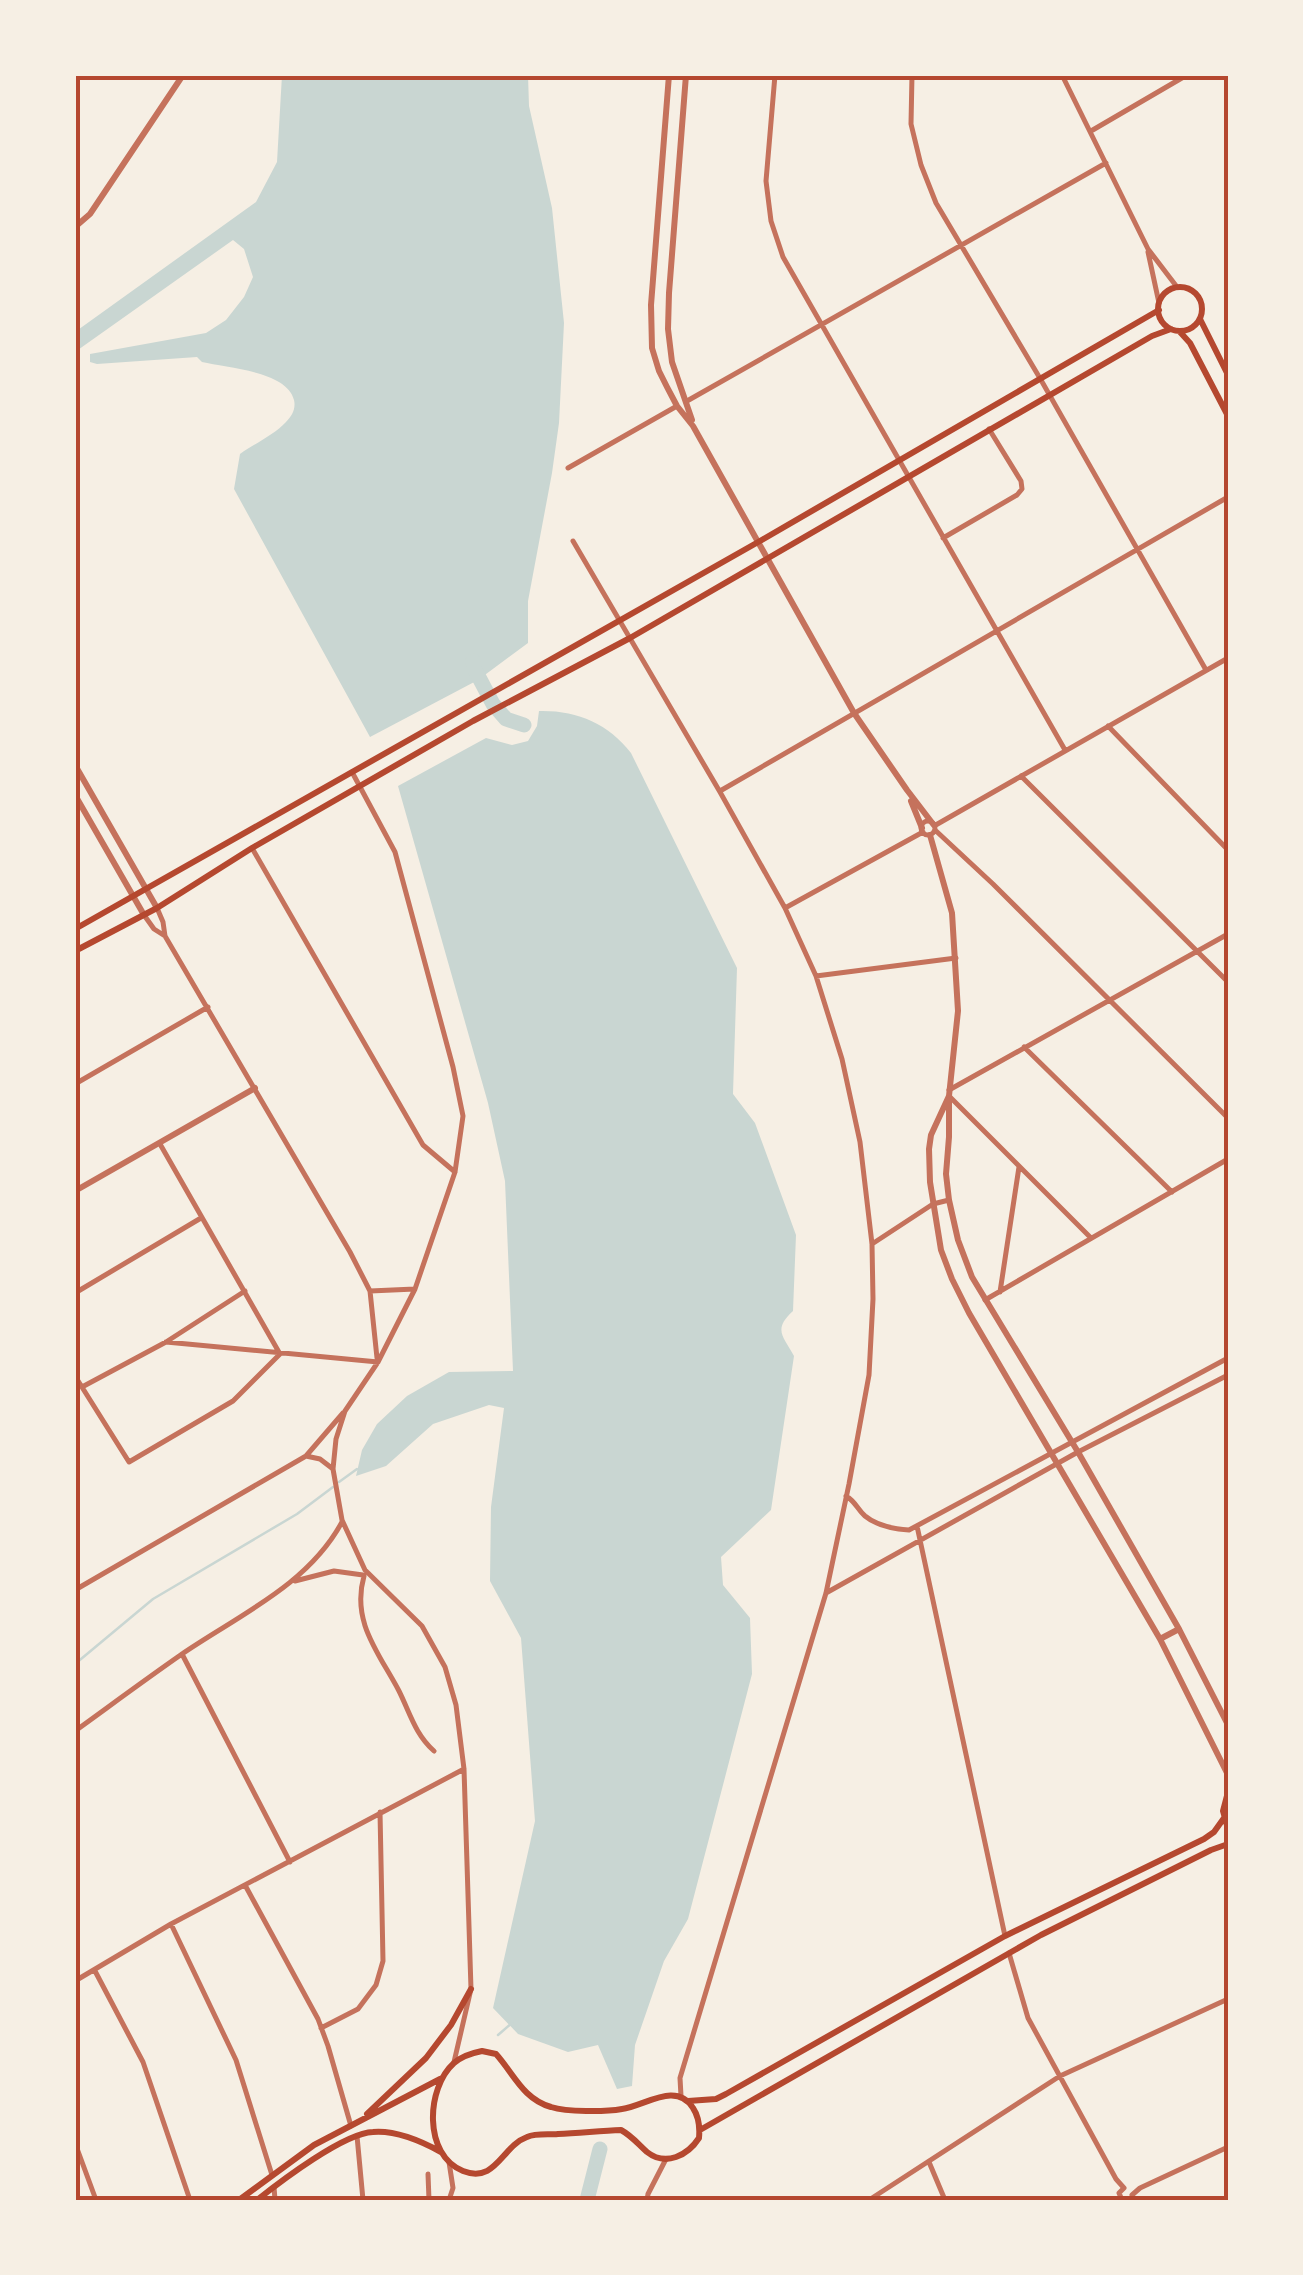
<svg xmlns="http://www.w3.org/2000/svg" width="1303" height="2275" font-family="'Asap Condensed',sans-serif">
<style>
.water{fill:#c9d6d2}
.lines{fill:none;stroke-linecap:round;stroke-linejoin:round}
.stream{stroke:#c9d6d2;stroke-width:2.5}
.river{stroke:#c9d6d2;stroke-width:15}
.minor{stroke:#c5725c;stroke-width:5}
.tertiary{stroke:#c5725c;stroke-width:6}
.secondary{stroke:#b5482f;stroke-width:6}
.neatline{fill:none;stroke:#b5482f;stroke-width:4}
</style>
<rect width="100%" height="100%" fill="#f6efe4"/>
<path class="water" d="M282,75H528L529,106L552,208L564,323L559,423L552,473L528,601V643L478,680L370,737L234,489L240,454C254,444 274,435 286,422C292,416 296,409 294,400C287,371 227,368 202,362L197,357L97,364L90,362V354L206,333L226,320L244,297L253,277L244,249L233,240L75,352V332L256,202L277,162Z
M539,711C576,710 608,723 631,753L737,968L733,1094L755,1123L796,1235L793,1311C772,1330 784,1337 794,1356L771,1510L721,1557L723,1585L750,1618L752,1674L688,1919L664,1961L635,2045L632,2086L617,2089L598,2045L568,2052L518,2034L493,2008L535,1821L521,1638L490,1581L491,1507L504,1408L489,1405L433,1424L386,1466L356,1476L362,1450L377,1424L407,1396L449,1372L513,1371L505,1181L488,1103L398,786L486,738L512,745L528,741L537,726Z"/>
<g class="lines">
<path class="stream" d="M339,1482L357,1469
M75,1664L153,1599L297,1514L333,1487
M498,2035L512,2023"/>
<path class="river" d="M473,661L474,668L493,704L506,719L524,725
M587,2200L600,2149"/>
<path class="minor" d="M775,75L766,181L771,221L783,257L1065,750
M912,75L911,124L921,165L936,203L1041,380L1206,670
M1062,75L1148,249L1177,287
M1091,131L1187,75
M1148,252L1159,303
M687,401L1106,163
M568,468L677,406
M943,538L1017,495L1022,489L1021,481L989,429
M573,541L720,792L785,908L816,976L842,1059L860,1142L872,1244L873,1299L869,1375L849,1484L826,1593L680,2078L681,2096
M1108,726L1228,850
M352,772L395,852L453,1067L463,1116L455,1172L415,1289L378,1362L345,1411L336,1439L333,1469L342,1520L365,1570L422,1626L445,1667L456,1705L464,1769L471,1989L454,2062
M1021,776L1228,982
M720,791L1228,497
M921 828a7 7 0 1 1 14 0a7 7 0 1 1-14 0Z
M934,826L1228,658
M935,830L993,884L1228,1118
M252,848L423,1145L455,1172
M157,908L163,922L165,936L350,1252L370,1291L377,1358
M785,908L923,832
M144,915L154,929L165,936
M816,976L956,958
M1024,1047L1172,1192
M75,1084L208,1007
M949,1090L1228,934
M949,1096L1091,1238
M160,1144L280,1354
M872,1244L933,1204L949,1200
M370,1291L415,1289
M1000,1292L1019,1167
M75,1293L201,1218
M985,1300L1228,1159
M166,1342L378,1362
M75,1376L129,1462L233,1401L280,1354
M82,1387L166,1342L245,1291
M306,1456L320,1459L333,1469
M846,1496C856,1502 857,1509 865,1516C877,1526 894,1529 909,1530L1228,1358
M917,1526L1005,1936
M364,1576C351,1622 379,1653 399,1691C410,1713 415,1734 434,1751
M295,1581L334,1571L363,1575
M75,1590L306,1456L343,1413
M826,1593L1078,1452L1228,1375
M182,1654L290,1862
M75,1731C111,1705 146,1679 182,1654C239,1615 308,1585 342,1522
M245,1885L318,2019L328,2046L351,2126
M171,1924L236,2060L272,2175
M1009,1953L1028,2018L1116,2179L1124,2188
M95,1971L143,2062L190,2200
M75,1981L171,1924L464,1769
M321,2028L358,2009L376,1985L383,1961L380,1812
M357,2136L363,2200
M75,2143L96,2200
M449,2162L453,2188L449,2200
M929,2162L945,2200
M428,2174L429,2200
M274,2187L275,2200
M1132,2195L1140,2188L1228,2147
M647,2200L648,2194L666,2159
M869,2200L1060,2076L1228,1999
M1122,2200L1119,2193L1124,2188"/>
<path class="tertiary" d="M669,75L651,305L652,348L659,371L667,387L677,406L693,426L854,713L907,790L933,824
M686,75L669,293L668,329L672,362L692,420
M75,227L90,214L183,75
M75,765L157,908
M75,795L144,915
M911,801L922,828
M930,835L952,913L958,1011L949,1096L931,1135L929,1149L930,1182L941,1250L952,1279L969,1313L1160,1639L1228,1775
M949,1098V1137L946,1174L949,1200L958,1240L972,1277L1078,1452L1179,1629L1228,1725
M75,1191L255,1088
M1160,1639L1179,1629"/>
<path class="secondary" d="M1158 309a22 22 0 1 1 44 0a22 22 0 1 1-44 0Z
M1200,319L1228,375
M1180,332L1190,343L1228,416
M75,929L760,541L1159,310
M75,951L157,908L252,848L473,721L630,638L1152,336L1171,329
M1228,1792L1223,1811L1228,1829
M482,2051L496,2054C514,2074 523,2099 551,2107C567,2112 605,2112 622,2109C645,2106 676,2081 693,2108C699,2117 700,2127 699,2138C688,2155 666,2167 647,2152C638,2144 632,2136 621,2130C600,2131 579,2133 558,2134C548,2135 536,2133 527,2137C502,2146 496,2184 463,2171C423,2155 426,2088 454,2063C462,2056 472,2053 482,2051Z
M688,2101L716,2099L726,2094L1005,1936L1204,1839L1214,1832L1224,1818
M367,2114L426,2058L451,2025L471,1989
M700,2130L1041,1935L1211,1850L1228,1844
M239,2200L314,2145L440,2079
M257,2200C281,2181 344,2133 373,2132C396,2130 421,2141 441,2152"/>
</g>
<rect width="1303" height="2275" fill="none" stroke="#f6efe4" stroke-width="155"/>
<rect x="78" y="78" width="1148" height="2120" class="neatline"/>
</svg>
